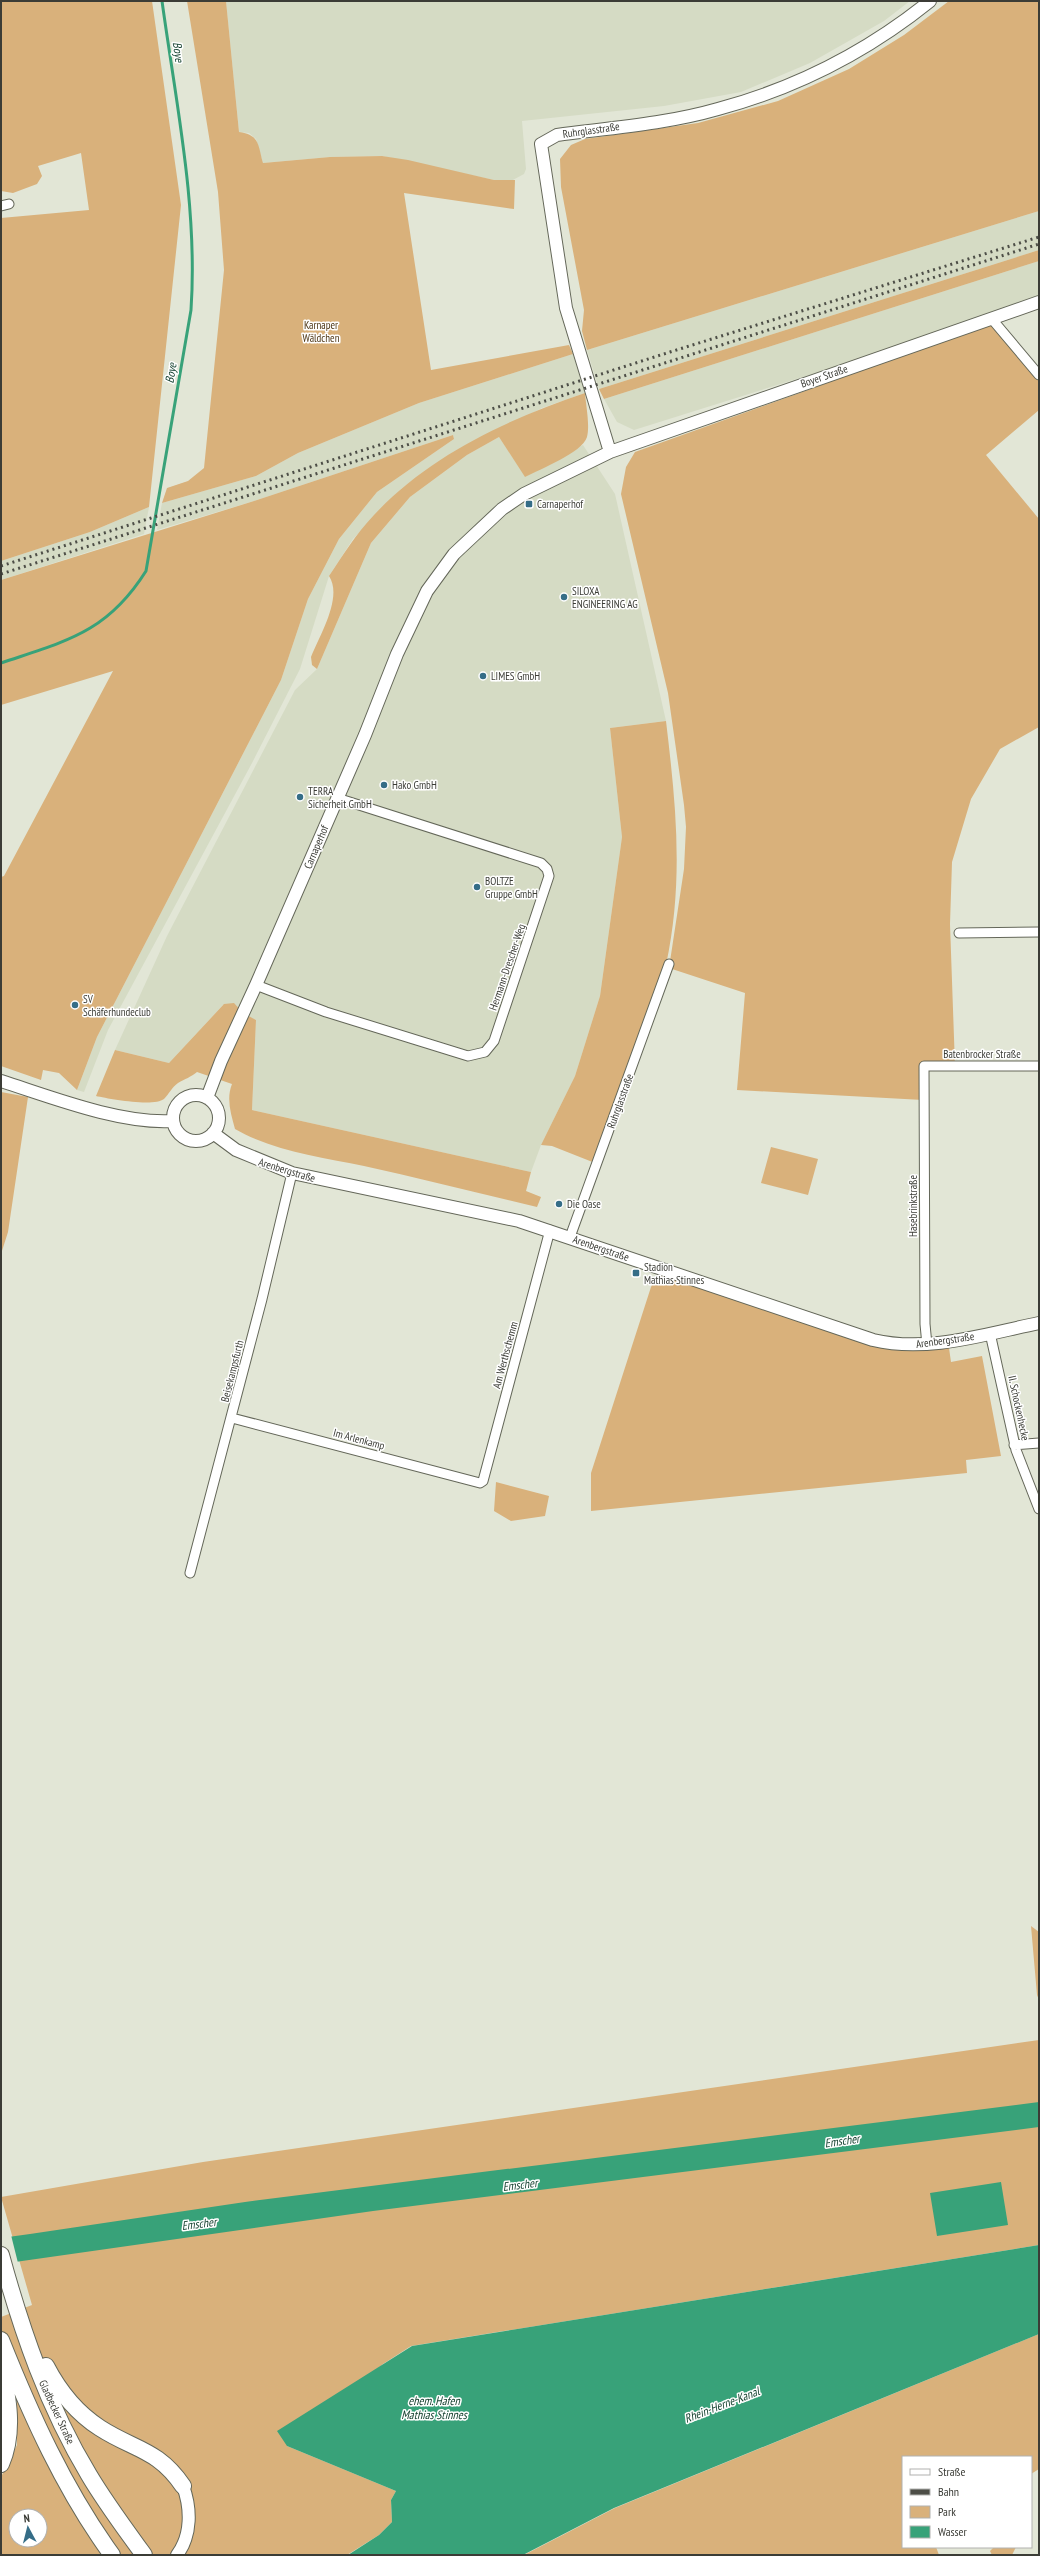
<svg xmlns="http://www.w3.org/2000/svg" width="1040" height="2556" font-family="'PT Sans Narrow',sans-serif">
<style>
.built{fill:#d5dbc4}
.green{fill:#d9b17b;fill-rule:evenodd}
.water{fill:#38a279}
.pier{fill:#e2e6d6}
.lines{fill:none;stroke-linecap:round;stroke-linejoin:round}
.stream{stroke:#38a279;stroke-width:3}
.street-casing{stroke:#646759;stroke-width:11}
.secondary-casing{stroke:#646759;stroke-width:14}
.highway-casing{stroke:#646759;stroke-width:18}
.street{stroke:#fff;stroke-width:9}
.secondary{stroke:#fff;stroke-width:12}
.highway{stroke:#fff;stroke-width:16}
.rail{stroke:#4d4e47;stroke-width:3;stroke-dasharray:2 4;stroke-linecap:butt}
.poi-dot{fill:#356d87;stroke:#fff;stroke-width:1.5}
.labels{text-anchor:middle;stroke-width:3;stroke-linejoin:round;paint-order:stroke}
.street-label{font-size:11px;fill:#3b3c36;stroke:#fff}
.park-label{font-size:11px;fill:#4d3615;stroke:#fff}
.poi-label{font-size:11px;fill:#3b3c36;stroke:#fff;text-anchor:start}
.water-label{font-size:12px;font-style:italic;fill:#113e2c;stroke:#fff}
</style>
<rect width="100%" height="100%" fill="#e2e6d6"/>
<path class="built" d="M226,1H910L884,21L810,63L741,92L664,106L522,121L526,169L524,174L511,181L494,180L382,156L330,157L263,163L256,139L249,133L239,132Z
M1039,211V250L599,389L587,350Z
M1039,261V301L991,318L634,430L617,422L604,399Z
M573,354L585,393L542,408L435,464L401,489L353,539L329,576L300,669L252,763L108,1030L84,1092L77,1090L97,1037L281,680L308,599L339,539L377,492L454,439L453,435L254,501L157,530L162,503L256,476L298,453L419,403Z
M499,437L525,476L583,445L615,494L666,721L610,728L622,837L600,996L575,1076L541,1145L531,1172L252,1110L256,1020L223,1005L169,1063L115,1050L167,936L295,690L317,669L371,543L410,497L467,455Z
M149,507L144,534L1,580V561L90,532Z"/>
<path class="green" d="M1,1H152L181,205L149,507L90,532L1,561V218L89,210L81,153L38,166L42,176L37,184L13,193L1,191Z
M187,1H226L239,132C260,135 258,145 263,163L330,157L382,156L408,160L494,180H515L514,209L404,193L431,370L569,345L573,354L419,403L298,453L256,476L162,503L167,488L188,481L204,468L224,270L218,192Z
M949,1H1039V211L587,350L582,331L584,310L561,187L560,159L571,145L585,139L698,123L778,101L849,69L904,35Z
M1039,250V261L604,399L599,389Z
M991,318L1039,375V410L986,455L1039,519V727L1000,749L971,799L952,862L950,924L955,1066L924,1065L923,1100L737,1090L745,993L669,968L684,869L686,827L684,805L668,693L621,494L626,467L635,452L819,386Z
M585,393C586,406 590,425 587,437C582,453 540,469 525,477L499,437L467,455L410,497L371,543L317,669L312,665L311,657C320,635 343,597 329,576C343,555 356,534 374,515C430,455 508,419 585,393Z
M453,435L454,439L377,492L339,539L308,599L281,680L97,1037L77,1090L59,1073L43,1070L41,1080L1,1066V877L4,876L113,671L1,705V580L254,501Z
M666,721C676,805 684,881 666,965L595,1163L552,1146L541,1145L575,1076L600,996L622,837L610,728Z
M234,1003L243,1013L256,1020L252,1110L531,1172L526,1191L541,1197L537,1207C479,1193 422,1179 364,1166C322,1157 273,1151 235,1129C231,1114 226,1099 232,1084L197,1072C191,1077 185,1079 178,1083C172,1087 169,1094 164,1099C154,1107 109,1099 96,1096L115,1050L169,1063L224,1004Z
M1,1092L28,1097L8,1232L1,1254Z
M771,1147L818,1159L808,1195L761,1183Z
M661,1269L873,1340L948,1341L951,1362L982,1356L1001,1456L966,1460L967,1473L591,1511V1473L651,1287Z
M496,1482L549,1496L545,1516L511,1521L494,1511Z
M1031,1926L1039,1932V2000L1037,1995Z
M1039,2040V2245L411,2346L383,2364L287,2446L396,2491L391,2500L392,2522L379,2535L347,2555H1V2477L17,2445V2402L1,2339V2317L32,2305L1,2197L203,2162ZM16,2516H40V2540H16Z
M1039,2334V2469L1031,2474V2457H903V2547H936L939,2555H524L615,2508Z
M994,2547H1016L1012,2555H992L990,2551Z"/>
<path class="water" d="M1039,2102V2127L373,2211L1,2264V2238L30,2234L245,2202Z
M1001,2182L1008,2225L937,2236L930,2193Z
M1039,2245V2334L614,2508L523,2555H348L379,2535L392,2522L391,2500L396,2491L287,2446L277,2431L412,2346Z"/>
<path class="pier" d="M11,2235L18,2263L1,2266V2236Z"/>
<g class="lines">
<path class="stream" d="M1,663C66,641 107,633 146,571L191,310C198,207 176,103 162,1"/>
<defs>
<path id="street" d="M1,206L9,204
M991,318L1039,375
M959,933L1039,932
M256,985L326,1012L468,1056L485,1052L494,1041L549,876L547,869L541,863L337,798
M570,1237L669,964
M990,1333L1016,1450L1039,1509
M927,1345L925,1324L924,1066H1039
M232,1418L480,1483L483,1481L550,1230
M1014,1445L1039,1443
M190,1573L262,1299L292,1173"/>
<path id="secondary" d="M610,452L566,308L541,144L557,135C610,128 666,124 718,109C796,88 868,51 930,1
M1,1081C51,1097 120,1124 172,1121
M173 1118a23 23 0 1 1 46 0a23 23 0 1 1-46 0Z
M207,1098L221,1061L256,985L365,735L397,654L427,591L454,554L502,509L524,494L610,452L1039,302
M213,1133L236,1150L292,1173L519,1221L873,1340C928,1353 985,1334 1039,1323
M177,2555C192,2535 191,2508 183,2486"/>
<path id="highway" d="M1,2255C22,2332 48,2407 89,2475C105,2502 125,2529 144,2555
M1,2340C31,2415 64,2489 112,2555
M1,2364C8,2397 15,2432 1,2464
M46,2366C59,2391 75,2412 100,2428C134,2450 158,2449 183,2486"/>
</defs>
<use href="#street" class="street-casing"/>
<use href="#secondary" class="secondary-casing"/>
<use href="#highway" class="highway-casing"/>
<use href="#street" class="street"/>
<use href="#secondary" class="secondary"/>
<use href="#highway" class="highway"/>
<path class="rail" d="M1,566L670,352L1039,237
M1,574L1039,244"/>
</g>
<g class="poi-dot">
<rect x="525" y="500" width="8" height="8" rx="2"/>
<circle cx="564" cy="597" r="4"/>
<circle cx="483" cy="676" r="4"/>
<circle cx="384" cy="785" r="4"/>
<circle cx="300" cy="797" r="4"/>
<circle cx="477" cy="887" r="4"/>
<circle cx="75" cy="1005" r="4"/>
<circle cx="559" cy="1204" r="4"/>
<rect x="632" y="1269" width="8" height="8" rx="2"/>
</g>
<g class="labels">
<g class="street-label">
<text transform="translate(591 130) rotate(-8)" y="4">Ruhrglasstraße</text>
<text transform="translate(824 376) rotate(-19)" y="4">Boyer Straße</text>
<text transform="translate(316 847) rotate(-67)" y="4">Carnaperhof</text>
<text transform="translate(507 967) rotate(-71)" y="4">Hermann-Drescher-Weg</text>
<text x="982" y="1058">Batenbrocker Straße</text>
<text transform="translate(620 1101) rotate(-70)" y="4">Ruhrglasstraße</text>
<text transform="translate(287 1170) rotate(17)" y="4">Arenbergstraße</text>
<text transform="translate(913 1206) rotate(-90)" y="4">Hasebrinkstraße</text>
<text transform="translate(601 1248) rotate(19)" y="4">Arenbergstraße</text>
<text transform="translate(945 1340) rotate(-8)" y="4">Arenbergstraße</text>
<text transform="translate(505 1355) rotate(-75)" y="4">Am Werthschemm</text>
<text transform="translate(232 1371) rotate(-76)" y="4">Beisekampsfurth</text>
<text transform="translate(1019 1408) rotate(78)" y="4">II. Schockenhecke</text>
<text transform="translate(359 1439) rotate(15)" y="4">Im Arlenkamp</text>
<text transform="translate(57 2412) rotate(65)" y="4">Gladbecker Straße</text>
</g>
<g class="park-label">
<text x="321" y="329">Karnaper<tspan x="321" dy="13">Wäldchen</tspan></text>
</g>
<g class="poi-label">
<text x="537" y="508">Carnaperhof</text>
<text x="572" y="595">SILOXA<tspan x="572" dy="13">ENGINEERING AG</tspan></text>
<text x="491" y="680">LIMES GmbH</text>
<text x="392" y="789">Hako GmbH</text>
<text x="308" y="795">TERRA<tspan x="308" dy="13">Sicherheit GmbH</tspan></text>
<text x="485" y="885">BOLTZE<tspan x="485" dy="13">Gruppe GmbH</tspan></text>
<text x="83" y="1003">SV<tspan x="83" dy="13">Schäferhundeclub</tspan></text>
<text x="567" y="1208">Die Oase</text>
<text x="644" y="1271">Stadion<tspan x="644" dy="13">Mathias Stinnes</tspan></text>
</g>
<g class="water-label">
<text transform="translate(178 52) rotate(82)" y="4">Boye</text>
<text transform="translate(171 373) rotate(-80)" y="4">Boye</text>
<text transform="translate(842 2141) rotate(-8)" y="4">Emscher</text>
<text transform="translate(520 2185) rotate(-7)" y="4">Emscher</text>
<text transform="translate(199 2224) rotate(-7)" y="4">Emscher</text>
<text x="434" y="2405">ehem. Hafen<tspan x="434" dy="14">Mathias Stinnes</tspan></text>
<text transform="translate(722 2405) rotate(-21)" y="4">Rhein-Herne-Kanal</text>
</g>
</g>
<rect width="1040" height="2556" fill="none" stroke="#3b3c36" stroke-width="4"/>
<rect x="902" y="2456" width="130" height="92" fill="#ffffff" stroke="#b1b1af"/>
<rect x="910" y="2469" width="20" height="6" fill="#ffffff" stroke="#b1b1af"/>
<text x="938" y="2476" font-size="12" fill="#3b3c36">Straße</text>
<rect x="910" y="2489" width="20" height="6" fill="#4d4e47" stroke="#b1b1af"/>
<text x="938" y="2496" font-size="12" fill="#3b3c36">Bahn</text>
<rect x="910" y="2506" width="20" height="12" fill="#d9b17b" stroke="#b1b1af"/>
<text x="938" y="2516" font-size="12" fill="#3b3c36">Park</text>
<rect x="910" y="2526" width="20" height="12" fill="#38a279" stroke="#b1b1af"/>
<text x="938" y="2536" font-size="12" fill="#3b3c36">Wasser</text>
<g transform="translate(28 2528) rotate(353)"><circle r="19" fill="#ffffff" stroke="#b1b1af"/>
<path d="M0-3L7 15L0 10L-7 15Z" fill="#356d87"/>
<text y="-6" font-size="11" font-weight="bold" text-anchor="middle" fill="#3b3c36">N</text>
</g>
</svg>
